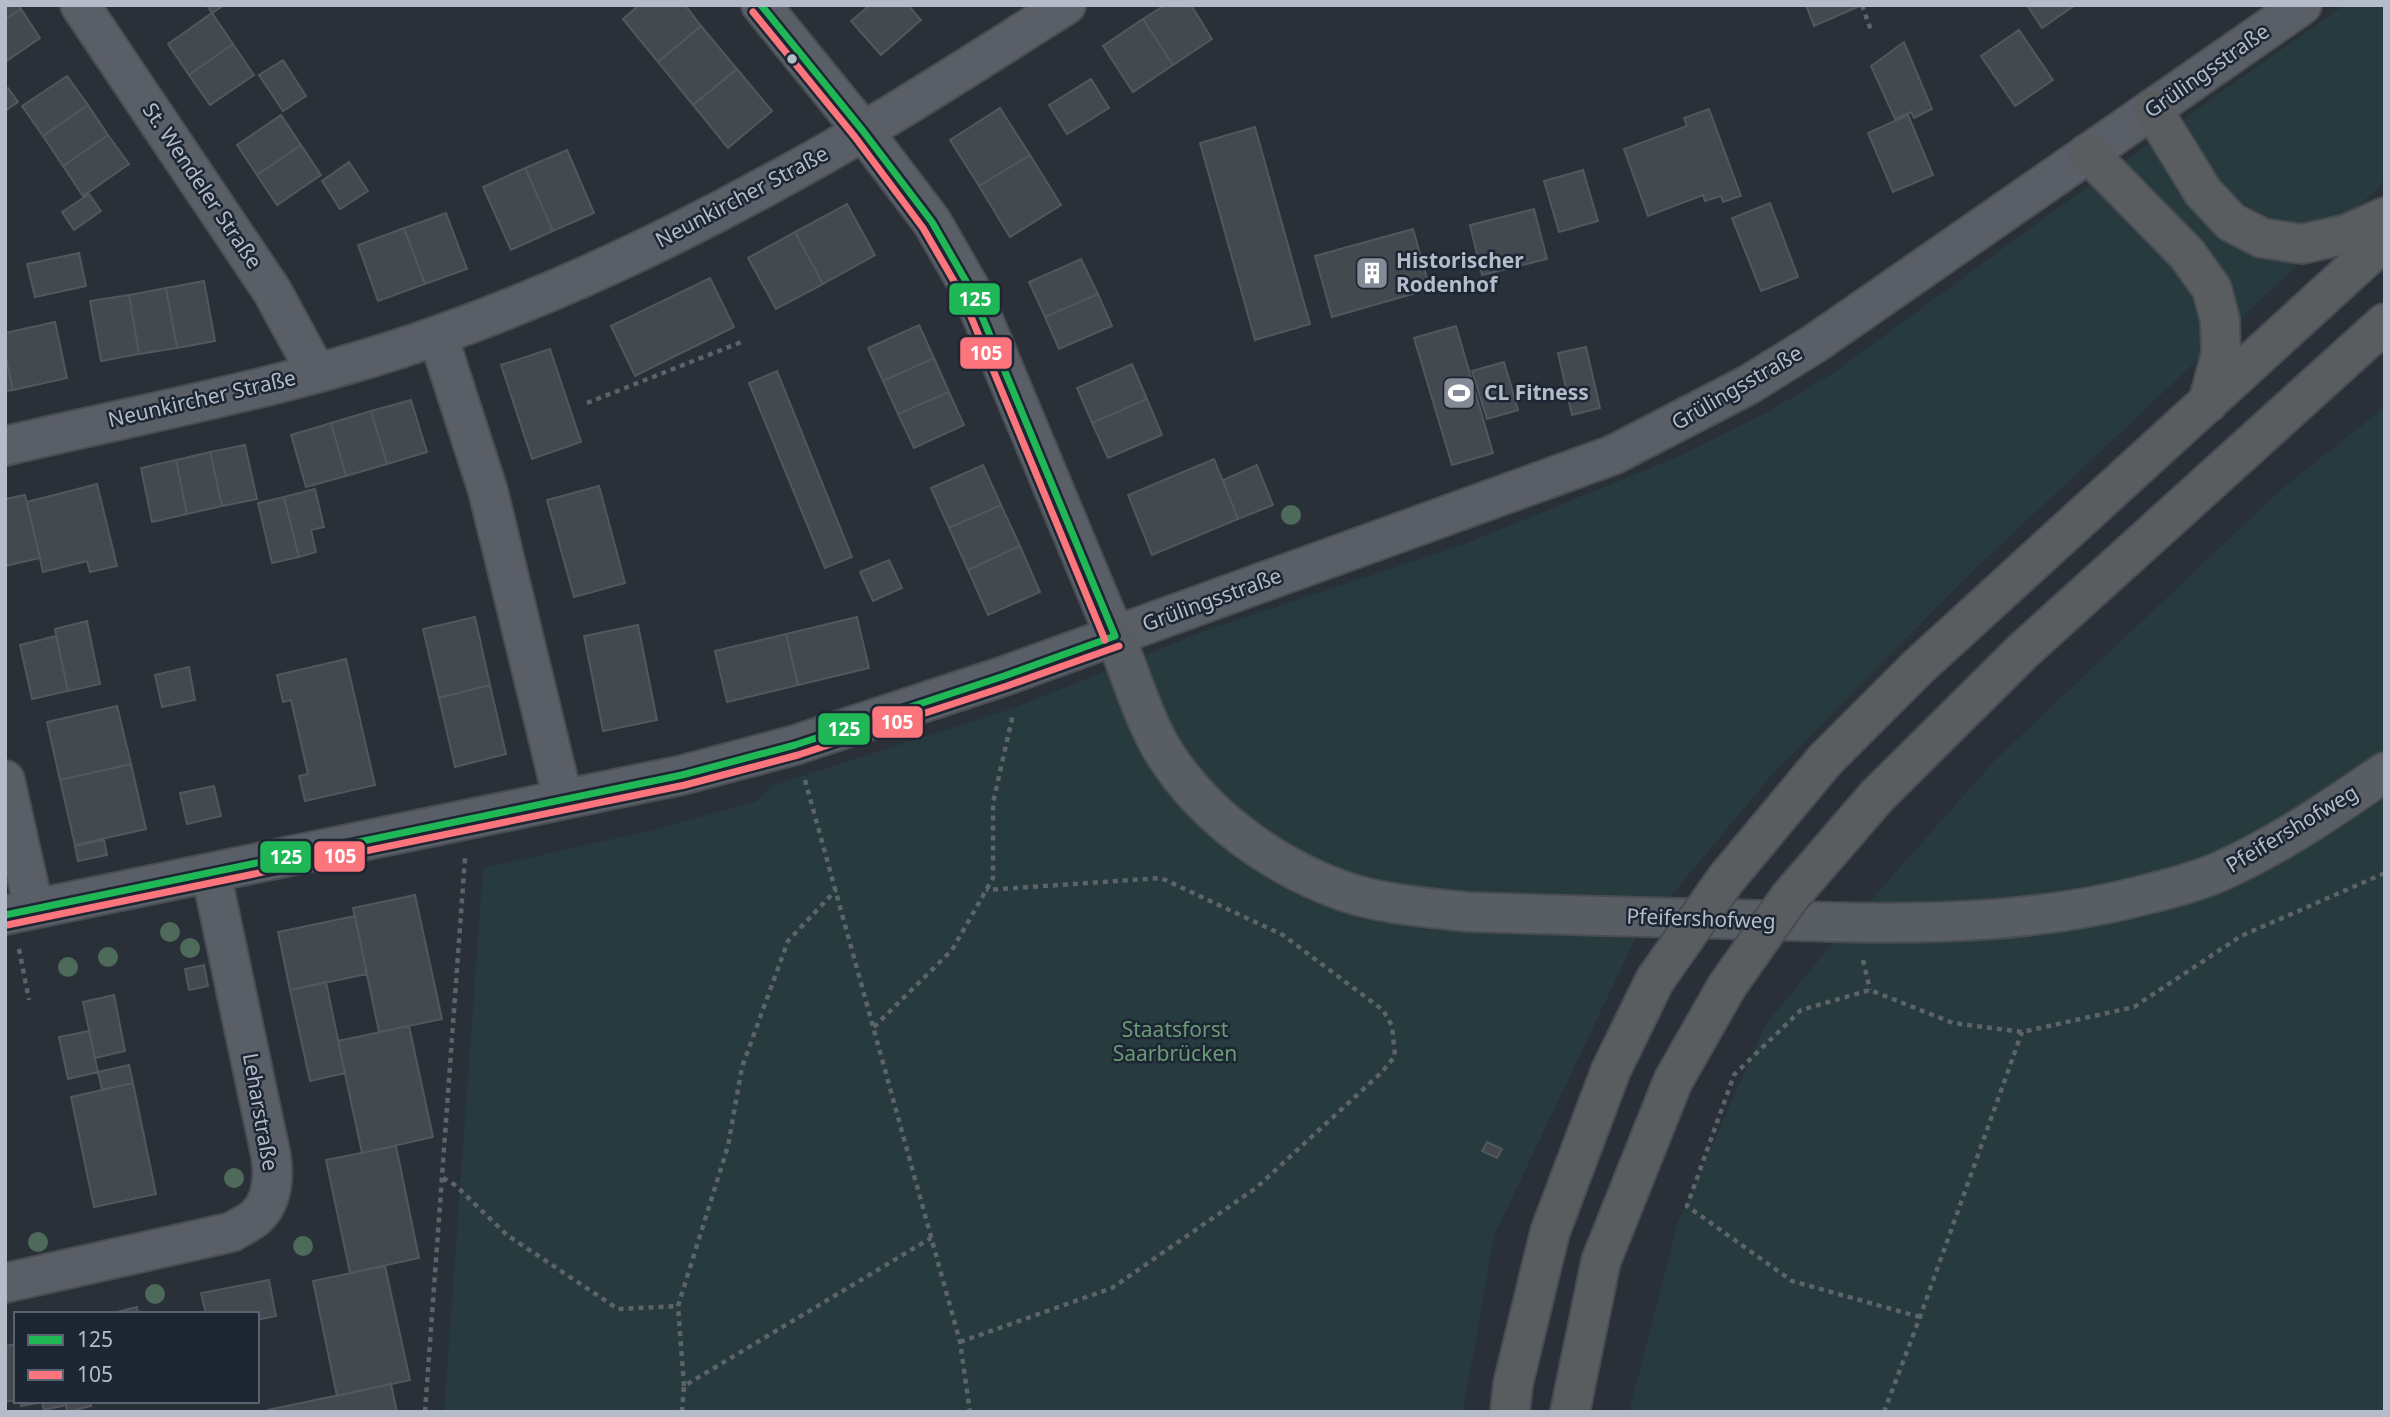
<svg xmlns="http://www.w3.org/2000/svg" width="2390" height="1417" font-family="'Noto Sans',sans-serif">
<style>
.green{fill:#273a3e}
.building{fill:#444950;stroke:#52575f;stroke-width:2}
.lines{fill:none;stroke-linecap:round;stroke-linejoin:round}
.street-casing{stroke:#484c53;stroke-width:42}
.secondary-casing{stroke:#484c53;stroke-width:42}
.highway-casing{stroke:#474c53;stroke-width:42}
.path{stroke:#5d636a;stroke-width:4.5;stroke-dasharray:5 5;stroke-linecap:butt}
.street{stroke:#5a5e66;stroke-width:38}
.secondary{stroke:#595d64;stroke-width:38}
.highway{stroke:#5a5d60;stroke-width:38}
.highway-bridge-casing{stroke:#474c53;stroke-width:42;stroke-linecap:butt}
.highway-bridge{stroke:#5a5d60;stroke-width:38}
.bus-1-casing{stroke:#1d2633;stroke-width:12}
.bus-2-casing{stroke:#1d2633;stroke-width:12}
.bus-1{stroke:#20b857;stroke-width:7}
.bus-2{stroke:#fc747c;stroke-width:7}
.tree{fill:#4e6a5a}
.bus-dot{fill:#b4bcc9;stroke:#1d2633;stroke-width:2.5}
.labels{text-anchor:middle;stroke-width:5;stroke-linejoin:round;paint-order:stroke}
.street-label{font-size:21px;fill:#b4bcc9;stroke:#1d2633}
.poi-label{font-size:21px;font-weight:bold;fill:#b4bcc9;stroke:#1d2633;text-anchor:start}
.park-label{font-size:21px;fill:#6b9a76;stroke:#1d2633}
.line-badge{stroke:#1d2633;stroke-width:2.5}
.badge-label{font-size:19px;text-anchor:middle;font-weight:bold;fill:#fff}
</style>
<rect width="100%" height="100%" fill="#2a3038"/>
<path class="green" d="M2344,5H2385V181L2150,405L1978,566L1776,770L1635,939L1494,1236L1463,1412H444L483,868L653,830L757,801L771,786L1014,708L1210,629L1462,545L1680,456L1766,413L1835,372L2040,221Z
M2385,407V1412H1629L1678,1222L1766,1024L1833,943L1995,760L2283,488Z"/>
<path class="building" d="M5,5H18L21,9L5,19Z
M207,5H224L212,13Z
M639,5H685L701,26L658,62L623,19Z
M870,5H908L921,20L881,55L851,21Z
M1165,5H1191L1212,39L1173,65L1143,19Z
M1806,5H1862L1814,26Z
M2027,5H2075L2042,28Z
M21,9L40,38L5,62V19Z
M212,13L233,44L189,75L168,44Z
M1143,19L1173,65L1133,92L1103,46Z
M701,26L737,69L693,105L658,62Z
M2019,30L2053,80L2015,106L1981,56Z
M1904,42L1932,109L1914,118L1911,112L1895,119L1871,66Z
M233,44L254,75L210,105L189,75Z
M283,60L306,96L283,111L259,75Z
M737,69L772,111L728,148L693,105Z
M67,76L88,105L43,136L22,106Z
M1091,79L1109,108L1067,134L1049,105Z
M8,88L18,102L5,111V90Z
M88,105L108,135L63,166L43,136Z
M1000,108L1030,155L979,186L950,140Z
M1709,109L1741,196L1723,202L1721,196L1705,201L1703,195L1648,216L1624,149L1687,126L1684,118Z
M281,115L301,145L257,175L237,145Z
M1908,115L1933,175L1893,192L1868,133Z
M1255,127L1310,324L1255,340L1200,143Z
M108,135L129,164L83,196L63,166Z
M301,145L321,175L277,205L257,175Z
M567,150L594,213L553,231L525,168Z
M1030,155L1061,205L1010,237L979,186Z
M349,162L368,191L340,209L322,181Z
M525,168L553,231L511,250L483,187Z
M1583,170L1598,221L1559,232L1544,181Z
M89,194L101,211L74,230L62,212Z
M1770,203L1798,277L1761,291L1732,218Z
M847,204L875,255L823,284L795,232Z
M1534,209L1547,259L1482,275L1470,225Z
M446,213L467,269L425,284L404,228Z
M404,228L425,284L378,301L358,245Z
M1413,229L1430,289L1332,317L1315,256Z
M795,232L823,284L776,309L748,258Z
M79,253L86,286L35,297L27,264Z
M1081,259L1098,294L1045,317L1029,282Z
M710,278L734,327L635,376L611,326Z
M204,281L215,341L177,348L166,288Z
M166,288L177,348L139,354L129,295Z
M1098,294L1112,326L1059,349L1045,317Z
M129,295L139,354L101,361L90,301Z
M55,322L67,378L13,390L5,354V333Z
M919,325L934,358L883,381L868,348Z
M1456,326L1493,453L1452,465L1414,338Z
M1586,347L1600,408L1572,415L1558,353Z
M550,349L581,442L532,459L501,365Z
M5,354L13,390L5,391Z
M934,358L949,392L898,414L883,381Z
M1504,362L1518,410L1487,419L1472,371Z
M1132,364L1147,399L1092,423L1077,388Z
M777,371L852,557L825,568L749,383Z
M949,392L964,425L914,448L898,414Z
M1147,399L1162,435L1108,458L1092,423Z
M411,400L427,452L387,464L371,411Z
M371,411L387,464L346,476L331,423Z
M331,423L346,476L306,487L291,435Z
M245,445L257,499L222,506L210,452Z
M210,452L222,506L187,514L176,460Z
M1214,459L1238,519L1152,555L1128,495Z
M176,460L187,514L152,522L141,468Z
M983,465L1001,505L949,528L931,488Z
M1257,465L1273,505L1238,519L1223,480Z
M97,484L117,566L90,572L87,561L43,572L27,502Z
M599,486L625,583L574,597L547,500Z
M315,489L324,527L311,530L316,552L299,557L284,497Z
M25,495L40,558L5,566V499Z
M284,497L299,557L272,563L258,503Z
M1001,505L1020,546L968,570L949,528Z
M1020,546L1040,592L988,615L968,570Z
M889,560L902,588L873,601L860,572Z
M475,617L490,685L439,698L423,629Z
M857,617L869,668L798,685L786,634Z
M87,621L100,684L68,691L55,629Z
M638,625L657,720L603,731L584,636Z
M786,634L798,685L727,702L715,651Z
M56,636L68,691L32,699L20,645Z
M346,659L375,785L305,801L299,776L308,774L291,700L283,702L277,675Z
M189,667L195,700L162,707L155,675Z
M490,685L506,754L455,767L439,698Z
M117,706L131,764L60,780L47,722Z
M131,764L146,829L75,845L60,780Z
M214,786L221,816L187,824L180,793Z
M104,840L107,855L78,861L75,846Z
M415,895L442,1019L379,1032L353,908Z
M355,916L367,974L290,990L278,932Z
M204,965L208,986L189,990L185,969Z
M326,982L345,1073L310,1081L290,990Z
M114,995L125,1051L95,1058L83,1002Z
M409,1026L433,1137L362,1153L338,1041Z
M89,1031L98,1072L68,1079L59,1037Z
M129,1065L133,1083L102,1090L98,1072Z
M133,1083L156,1194L94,1207L71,1097Z
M1487,1142L1502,1149L1497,1158L1482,1151Z
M396,1146L419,1258L350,1273L326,1160Z
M385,1266L410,1380L337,1396L313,1281Z
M269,1280L276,1316L257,1320V1314H206L201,1293Z
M137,1307L138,1314H109Z
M16,1344V1400L5,1402V1346Z
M391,1384L397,1412H269L268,1410Z
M20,1401H90L91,1406L67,1412L66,1405L44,1410L42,1402L21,1406Z"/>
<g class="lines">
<defs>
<path id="street" d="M80,5L272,291L316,372
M761,5L863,131L932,222L971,290L1115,636
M438,336L488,491L563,799
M5,446C148,412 301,385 439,335C554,294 665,242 772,183C873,129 969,66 1066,5
M5,780L34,909
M5,915L682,775L795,745L1004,676L1613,455L1748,385L1814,344L2302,5
M5,1283L232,1232C239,1227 250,1223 257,1216C273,1200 274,1177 271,1156L211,873"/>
<path id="secondary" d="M1115,636C1130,672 1144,721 1165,754C1205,817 1273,866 1343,891C1380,904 1430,908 1469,912C1566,915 1664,918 1761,920C1888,924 2016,928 2140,896C2168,889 2196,882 2221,871C2279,845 2333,808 2385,772"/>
<path id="highway" d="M2152,109L2203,192L2231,222L2262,238L2302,244L2347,234L2385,217
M2088,153L2187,254L2212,289L2220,320L2221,354L2208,403
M1825,760L1918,667L2385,240
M1877,796L2023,651L2385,323
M1510,1412L1513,1384L1550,1232L1611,1070L1655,980
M1570,1412L1601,1261L1673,1081L1727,986"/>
</defs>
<use href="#street" class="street-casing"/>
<use href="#secondary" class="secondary-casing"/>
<use href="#highway" class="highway-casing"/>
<path class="path" d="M1862,5L1872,33
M587,403L744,341
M805,780L960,1342L970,1412
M19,949L29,1000
M1863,960L1870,990
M874,1027L952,950L993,878V803L1013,714
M443,1178L455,1185L507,1235L618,1309L678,1306
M1920,1317L1792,1281L1687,1206L1734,1075L1801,1010L1870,990L1953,1023L2022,1032L2134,1007L2241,936L2385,873
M960,1342L1112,1288L1256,1188L1382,1072L1395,1056L1392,1026L1383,1010L1283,935L1161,878L986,890
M684,1386L678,1306L728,1146L742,1067L788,941L836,890
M425,1412L465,858
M682,1412L684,1386L931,1238
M1884,1412L1920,1317L2022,1032"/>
<use href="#street" class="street"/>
<use href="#secondary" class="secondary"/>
<use href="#highway" class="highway"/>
<defs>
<path id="highway-bridge" d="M1655,980L1726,879L1825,760
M1727,986L1789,898L1877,796"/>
</defs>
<use href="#highway-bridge" class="highway-bridge-casing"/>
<use href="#highway-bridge" class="highway-bridge"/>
<defs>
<path id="bus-1" d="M761,5L863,131L932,222L971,290L1115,636
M5,915L682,775L795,745L1004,676L1115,636"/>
<path id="bus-2" d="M753,12L855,137L923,228L962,295L1105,640
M7,925L685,785L798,755L1007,686L1119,646"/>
</defs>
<use href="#bus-1" class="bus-1-casing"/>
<use href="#bus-2" class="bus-2-casing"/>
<use href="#bus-1" class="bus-1"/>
<use href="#bus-2" class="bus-2"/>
</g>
<g class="tree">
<circle cx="1291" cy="515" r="10"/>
<circle cx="170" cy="932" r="10"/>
<circle cx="190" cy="948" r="10"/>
<circle cx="108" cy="957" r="10"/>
<circle cx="68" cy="967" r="10"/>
<circle cx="234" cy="1178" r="10"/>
<circle cx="38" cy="1242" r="10"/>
<circle cx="303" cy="1246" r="10"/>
<circle cx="155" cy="1294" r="10"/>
</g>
<defs>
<symbol id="building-square" viewBox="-11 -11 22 22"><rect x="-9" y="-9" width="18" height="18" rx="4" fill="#848b96" stroke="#1d2633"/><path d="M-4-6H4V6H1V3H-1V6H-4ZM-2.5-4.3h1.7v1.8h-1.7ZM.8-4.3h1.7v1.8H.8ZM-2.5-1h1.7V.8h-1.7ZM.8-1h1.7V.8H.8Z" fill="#fff"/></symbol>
<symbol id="stadium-square" viewBox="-11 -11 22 22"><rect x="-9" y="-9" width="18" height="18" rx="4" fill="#848b96" stroke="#1d2633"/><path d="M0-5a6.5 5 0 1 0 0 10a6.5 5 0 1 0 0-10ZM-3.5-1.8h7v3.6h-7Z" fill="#fff"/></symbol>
</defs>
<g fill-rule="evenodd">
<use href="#building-square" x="1353" y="254" width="38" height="38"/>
<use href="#stadium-square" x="1440" y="374" width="38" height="38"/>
</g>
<circle class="bus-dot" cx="792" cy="59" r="6"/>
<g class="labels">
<g class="street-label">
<text transform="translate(2207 71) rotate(-35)" y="7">Grülingsstraße</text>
<text transform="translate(202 186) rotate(56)" y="7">St. Wendeler Straße</text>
<text transform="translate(742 197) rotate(-28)" y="7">Neunkircher Straße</text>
<text transform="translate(1737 388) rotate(-30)" y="7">Grülingsstraße</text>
<text transform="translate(202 399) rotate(-13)" y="7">Neunkircher Straße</text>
<text transform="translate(1212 600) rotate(-20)" y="7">Grülingsstraße</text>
<text transform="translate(2292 829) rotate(-31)" y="7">Pfeifershofweg</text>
<text transform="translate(1701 919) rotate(2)" y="7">Pfeifershofweg</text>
<text transform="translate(260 1112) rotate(80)" y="7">Leharstraße</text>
</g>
<g class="poi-label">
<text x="1396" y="268">Historischer<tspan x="1396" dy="24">Rodenhof</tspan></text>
<text x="1484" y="400">CL Fitness</text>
</g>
<g class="park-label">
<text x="1175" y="1037">Staatsforst<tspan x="1175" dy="24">Saarbrücken</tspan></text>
</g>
</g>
<g class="line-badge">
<rect x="948" y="282" width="53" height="34" rx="7" fill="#20b857"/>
<rect x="959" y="336" width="54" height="34" rx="7" fill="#fc747c"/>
<rect x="871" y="705" width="53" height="34" rx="7" fill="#fc747c"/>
<rect x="817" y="712" width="54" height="34" rx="7" fill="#20b857"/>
<rect x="313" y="840" width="53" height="33" rx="7" fill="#fc747c"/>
<rect x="259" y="840" width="53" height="34" rx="7" fill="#20b857"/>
</g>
<g class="badge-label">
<text x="975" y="306">125</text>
<text x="986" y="360">105</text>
<text x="897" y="729">105</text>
<text x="844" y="736">125</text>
<text x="340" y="863">105</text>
<text x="286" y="864">125</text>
</g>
<rect width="2390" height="1417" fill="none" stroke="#b4bcc9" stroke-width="14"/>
<rect x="14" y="1312" width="245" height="91" fill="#1d2633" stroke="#59626f" stroke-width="2"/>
<rect x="28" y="1335" width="35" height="10" fill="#20b857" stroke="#59626f" stroke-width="2"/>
<text x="77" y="1347" font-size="21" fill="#b4bcc9">125</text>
<rect x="28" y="1370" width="35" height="10" fill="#fc747c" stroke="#59626f" stroke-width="2"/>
<text x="77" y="1382" font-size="21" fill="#b4bcc9">105</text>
</svg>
